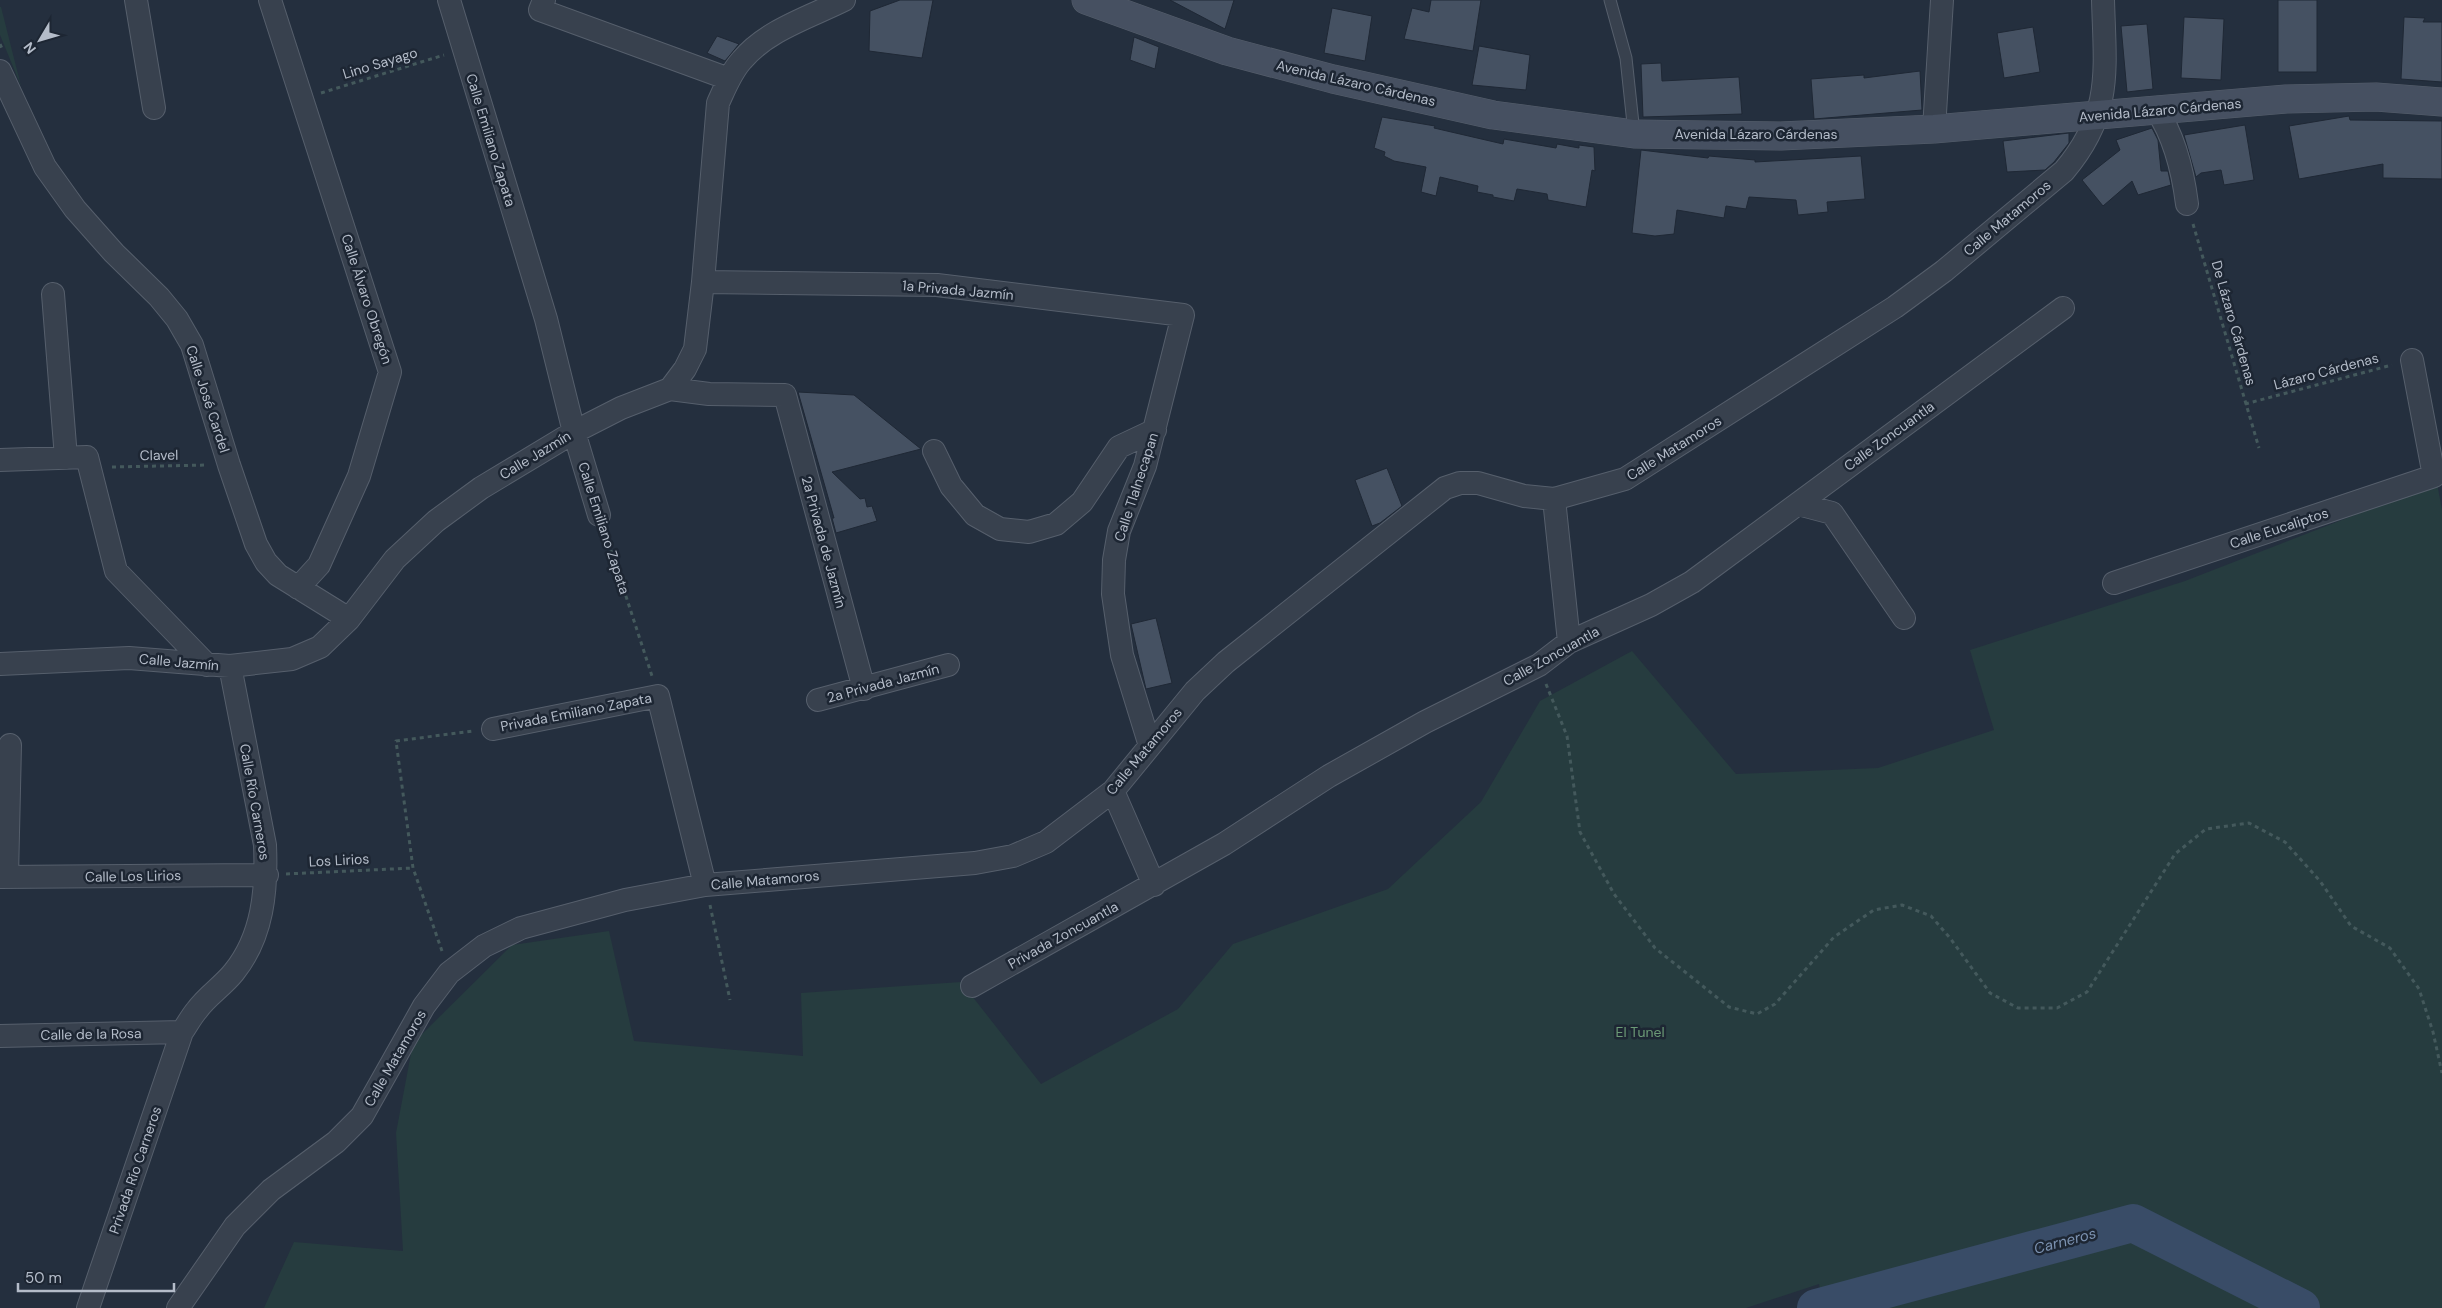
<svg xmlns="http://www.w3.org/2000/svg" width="2442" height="1308" font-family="'DM Sans',sans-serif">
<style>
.green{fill:#263c3f}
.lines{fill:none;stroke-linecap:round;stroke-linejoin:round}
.river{stroke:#394c67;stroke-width:38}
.building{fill:#455162;stroke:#1f2835}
.lane-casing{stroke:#565f6c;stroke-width:13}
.street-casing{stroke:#565f6c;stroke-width:24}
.secondary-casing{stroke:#565f6c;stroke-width:29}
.path{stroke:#44595c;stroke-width:3;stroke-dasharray:4 4;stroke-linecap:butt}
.lane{stroke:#38414e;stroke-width:11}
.street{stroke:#38414e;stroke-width:22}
.secondary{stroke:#465061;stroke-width:28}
.labels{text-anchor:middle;stroke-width:5;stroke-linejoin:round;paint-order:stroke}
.street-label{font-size:14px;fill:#b4bcc9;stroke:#1d2633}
.park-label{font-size:14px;fill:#6b9a76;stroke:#1d2633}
.water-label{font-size:15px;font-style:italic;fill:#7c92b1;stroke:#1d2633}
</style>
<rect width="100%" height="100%" fill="#242f3e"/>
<path class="green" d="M0,7H1L21,86L0,35Z
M2437,483L2442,510V1308H1824L1819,1284L1746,1308H264L294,1242L403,1251L396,1133L413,1043L512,945L609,931L634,1041L803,1056L801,993L961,982L1041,1084L1178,1009L1233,944L1388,889L1481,802L1540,701L1632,651L1736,774L1878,768L1994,730L1970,650L2185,581Z"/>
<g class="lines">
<path class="river" d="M1816,1308L2133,1223L2301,1308"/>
</g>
<path class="building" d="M900,0H933L922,58L869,51L870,11Z
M1170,0H1234L1225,29Z
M1431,0H1481L1473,51L1404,39L1412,8L1429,12Z
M2278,0H2317V72H2278Z
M1332,8L1372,16L1365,61L1324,53Z
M2184,17L2224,19L2221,80L2181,78Z
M2404,17L2425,18L2423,22H2442V82L2401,79Z
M2147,24L2153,89L2127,92L2121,26Z
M2033,27L2040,72L2004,78L1997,33Z
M717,36L739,44L725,61L707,53Z
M1134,37L1159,47L1155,69L1130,60Z
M1479,46L1530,55L1526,90L1472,85Z
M1661,63L1662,81L1739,77L1742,114L1643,117L1641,64Z
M1920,71L1922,110L1814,119L1811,79L1864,75V78Z
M2349,116L2350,120L2442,121V179L2383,178V164L2299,179L2289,126Z
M1382,117L1435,126L1434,128L1503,144L1504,139L1556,148L1557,144L1579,148V145L1594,147L1595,171L1592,170L1586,207L1548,200L1547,194L1517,189L1514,201L1493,197V195L1477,192L1478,186L1440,177L1436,196L1421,192L1426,167L1394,161L1384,156L1385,152L1374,148Z
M2245,125L2254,180L2224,185L2221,170L2201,173L2196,177L2184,135Z
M2152,128L2158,140L2161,171H2168L2171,185L2138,195L2132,181L2103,206L2082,180L2120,150L2116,140Z
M2069,133V143L2054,162L2045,170L2007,172L2003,141Z
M1641,150L1708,158L1709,156L1755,160V162L1861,156L1865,199L1827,202L1828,212L1798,215L1796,200L1749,197L1746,209L1726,206L1724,218L1677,210L1674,234L1655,236L1632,233Z
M798,392L854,395L921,449L832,472L860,499L865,498L867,507L872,506L877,521L836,533L832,518H834Z
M1387,468L1402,506L1380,523L1372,526L1355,480Z
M1156,618L1172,683L1146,689L1131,624Z"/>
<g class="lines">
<defs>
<path id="lane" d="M1610,0L1626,58L1634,133"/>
<path id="street" d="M136,0L154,108
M270,0L390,372L359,476L319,565L298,588
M449,0L546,319L574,432L599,515
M544,0L540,10L729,79
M0,71L45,167L75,209L114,253L159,297L177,319L192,345L229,465L256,544L266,562L278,575L349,619
M2156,109C2174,136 2183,172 2187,204
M1934,129L1942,0
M703,282L937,285L1183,315L1145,466L1119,531L1114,560L1113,594L1122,655L1150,746
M53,294L66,458
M2412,360L2434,476
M670,389L709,394L785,395L864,689
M934,451L951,486L975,515L1000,529L1029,532L1056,524L1082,502L1119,447L1155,430
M0,460L87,457L116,571L207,665
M1554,499L1569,642
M1798,504L1832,513L1904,618
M2114,583L2434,476L2442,470
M0,664L129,658L230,666L292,659L320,647L349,619L395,559L436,521L481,488L574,432L621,408L670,389L685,369L695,349L703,282L718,103C725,88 731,72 742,60C767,30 810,17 844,0
M818,700L948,665
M493,729L658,696L705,885
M1113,791L1154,885
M0,877L267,875
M7,877L10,745
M972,986L1224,844L1329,776L1425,722L1539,665L1569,642L1651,605L1692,582L2063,308
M0,1036L182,1032
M88,1308L182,1032C187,1025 191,1017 197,1010C207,996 223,986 234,972C263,936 267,890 265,845L230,666
M178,1308L235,1226L271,1190L336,1142L362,1116L424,1006L449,973L484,946L521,928L625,900L705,885L975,863L1013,856L1046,842L1113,791L1195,691L1226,662L1445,488L1460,483H1478L1524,496L1554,499L1625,479L1895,307L1944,271L2064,171C2113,113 2105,71 2103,0"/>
<path id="secondary" d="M1086,0L1227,51L1333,79L1493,115L1634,134L1781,136L1934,129L2286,99L2376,97L2442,102"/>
</defs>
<use href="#lane" class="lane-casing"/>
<use href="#street" class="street-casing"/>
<use href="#secondary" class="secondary-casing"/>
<path class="path" d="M0,44L3,51
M321,93L444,55
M2193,224L2259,448
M2245,404L2392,365
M112,467L208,465
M606,535L652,676
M1546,684L1567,736L1580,832L1614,894L1655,948L1729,1007L1757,1014L1775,1004L1834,937L1874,910L1902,905L1931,916L1950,938L1990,993L2018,1008H2057L2087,992L2175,854L2206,829L2249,823L2285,842L2320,881L2351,926L2390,948L2419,989L2433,1032L2442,1073
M286,874L413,868
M710,905L730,1000
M442,951L413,868L396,741L473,731"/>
<use href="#lane" class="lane"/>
<use href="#street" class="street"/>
<use href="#secondary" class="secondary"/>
</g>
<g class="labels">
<g class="street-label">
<text transform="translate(380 63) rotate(-17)" y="5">Lino Sayago</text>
<text transform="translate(1356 83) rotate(13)" y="5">Avenida Lázaro Cárdenas</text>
<text transform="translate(2160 110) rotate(-5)" y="5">Avenida Lázaro Cárdenas</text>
<text x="1756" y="139">Avenida Lázaro Cárdenas</text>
<text transform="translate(491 140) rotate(73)" y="5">Calle Emiliano Zapata</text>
<text transform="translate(2007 218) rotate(-40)" y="5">Calle Matamoros</text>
<text transform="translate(958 290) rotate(5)" y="5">1a Privada Jazmín</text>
<text transform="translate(367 299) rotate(72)" y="5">Calle Álvaro Obregón</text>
<text transform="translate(2234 323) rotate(74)" y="5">De Lázaro Cárdenas</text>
<text transform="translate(2326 371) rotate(-15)" y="5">Lázaro Cárdenas</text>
<text transform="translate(208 399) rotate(72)" y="5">Calle José Cardel</text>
<text transform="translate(1889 436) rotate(-36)" y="5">Calle Zoncuantla</text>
<text transform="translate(1674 448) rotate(-32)" y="5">Calle Matamoros</text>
<text transform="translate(159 455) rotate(-1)" y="5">Clavel</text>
<text transform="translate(535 455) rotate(-31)" y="5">Calle Jazmín</text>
<text transform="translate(1136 487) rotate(-72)" y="5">Calle Tlalnecapan</text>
<text transform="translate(604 528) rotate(72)" y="5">Calle Emiliano Zapata</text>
<text transform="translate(2279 528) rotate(-18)" y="5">Calle Eucaliptos</text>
<text transform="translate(824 542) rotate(75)" y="5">2a Privada de Jazmín</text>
<text transform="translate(1551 656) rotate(-29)" y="5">Calle Zoncuantla</text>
<text transform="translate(179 662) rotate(5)" y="5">Calle Jazmín</text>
<text transform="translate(883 683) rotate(-15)" y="5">2a Privada Jazmín</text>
<text transform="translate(576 712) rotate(-11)" y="5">Privada Emiliano Zapata</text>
<text transform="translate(1144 751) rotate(-50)" y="5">Calle Matamoros</text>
<text transform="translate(255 802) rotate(80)" y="5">Calle Río Carneros</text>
<text transform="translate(339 860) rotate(-3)" y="5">Los Lirios</text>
<text transform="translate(133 876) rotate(-1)" y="5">Calle Los Lirios</text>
<text transform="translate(765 880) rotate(-5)" y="5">Calle Matamoros</text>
<text transform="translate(1063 935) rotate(-29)" y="5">Privada Zoncuantla</text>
<text transform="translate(91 1034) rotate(-1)" y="5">Calle de la Rosa</text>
<text transform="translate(395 1058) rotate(-60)" y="5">Calle Matamoros</text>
<text transform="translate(135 1170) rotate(-71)" y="5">Privada Río Carneros</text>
</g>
<g class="park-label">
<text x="1640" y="1037">El Tunel</text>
</g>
<g class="water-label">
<text transform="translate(2065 1241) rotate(-15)" y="5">Carneros</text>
</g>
</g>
<g transform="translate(40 40) rotate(232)" stroke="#1d2633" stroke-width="4" paint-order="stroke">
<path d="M0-4L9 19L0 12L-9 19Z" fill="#b4bcc9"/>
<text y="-8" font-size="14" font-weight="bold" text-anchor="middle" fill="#b4bcc9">N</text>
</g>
<path d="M18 1283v8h156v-8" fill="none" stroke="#b4bcc9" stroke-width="2.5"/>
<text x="25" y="1283" font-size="15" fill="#b4bcc9" stroke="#1d2633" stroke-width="4" paint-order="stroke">50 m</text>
</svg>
